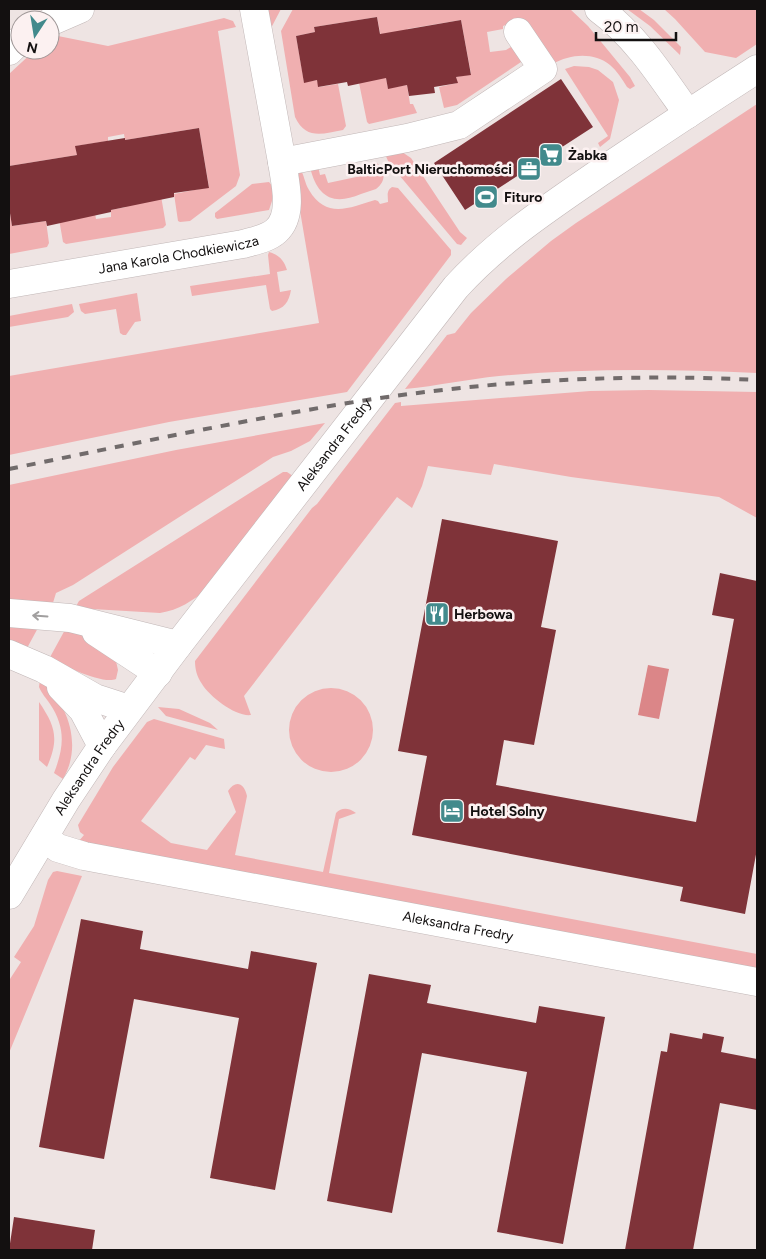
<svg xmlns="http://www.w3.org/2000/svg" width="766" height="1259" font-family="Figtree,sans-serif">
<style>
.green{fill:#f0afb0}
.water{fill:#db8688}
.building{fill:#7f3339}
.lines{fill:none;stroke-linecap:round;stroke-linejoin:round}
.minor-casing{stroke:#c1b7b7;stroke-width:29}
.tertiary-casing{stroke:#c1b7b7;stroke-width:29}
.minor{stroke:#fff;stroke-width:28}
.tertiary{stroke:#fff;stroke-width:28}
.rail{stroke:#716b6b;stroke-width:4;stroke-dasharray:9 9;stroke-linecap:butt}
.oneway{stroke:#a19f9f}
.labels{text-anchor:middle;stroke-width:5;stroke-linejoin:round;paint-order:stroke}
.poi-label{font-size:14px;font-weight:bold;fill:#131010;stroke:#fcf1f1;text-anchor:start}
.street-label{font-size:14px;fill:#131010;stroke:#fcf1f1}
</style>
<rect width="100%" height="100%" fill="#eee4e3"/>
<path class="green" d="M267,9H281L270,30Z
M293,9H570L588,26L630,77L635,86L630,89L627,87C622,79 617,71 610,65C594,52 570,54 553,64L521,19L503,26V29L487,32L490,52L506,50L516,44L521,52V62L457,105L444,108L439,87L457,83L456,77L471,74L461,20L407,29L409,37H381L377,17L314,27L315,32L296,36L304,82L317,80L319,87L338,84L346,126L343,130C322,134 306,140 295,117L281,31Z
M627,9H639L654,20L681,47L680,55L650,26Z
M664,9H757V44L736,58L705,52L675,19Z
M224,18L233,21L236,27L218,31L240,175L236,186L190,221L180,222L178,221L174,194L209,187L199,128L125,140L124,134L108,137V141L76,146L77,155L9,166V74L35,50H50V40L58,36L108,46Z
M574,66L589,67L598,70L613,82L619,100L610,139L600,147L598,143L608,136L565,69Z
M384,68L388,88L407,85L410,104H413L417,113L369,124L367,122L357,73Z
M757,104V373C673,369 584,368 499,376C468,379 437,386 405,389L447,335L455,333L471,313L506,279L551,241L576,223Z
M384,152H402L411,158L460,232L467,238L461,245L457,244L389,163Z
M374,163H377C386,170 386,182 376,189C371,191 366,192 361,194C333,206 317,197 310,167L318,166L320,175L325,174L328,183L375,173Z
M300,169C304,174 305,184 309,190C326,219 349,208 375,200L378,201L380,204L388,202C388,196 386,191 392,187L398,188L451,250V255L347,392L169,422L9,455V376L319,323L296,187Z
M269,182C277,190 272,201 269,210L217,219L215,217V213L252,184Z
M161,196L166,225L163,228L66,244L63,242L59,219L95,213L96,219L111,217V210L126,207V202Z
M9,207L12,226L46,221L49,243L47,247L9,254Z
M269,252C279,255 284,260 287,270L277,272L280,292L291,290C289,302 284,309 272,311L270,309L266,285L192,296L190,286L270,274L268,255Z
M137,293L141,321L135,322L126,335H123L120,333L116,309L85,314L81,311L79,304Z
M72,304L74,312L68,317L9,327V316Z
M649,390L757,392V518L719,497L571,477L494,464L491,475L428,466L422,486L412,508L397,497L244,696L251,715C236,717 210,697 202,684C197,677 195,669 195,661L312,508L317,504L395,403L401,402V406L590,391Z
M325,423L310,441L291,451L273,457L73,585L56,593L52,606L9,603V485L176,450Z
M283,472H287L293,476L207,589C192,601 179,610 160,613L75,608L79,601Z
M9,624L39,626L26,650L9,644Z
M66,628L92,638L116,661L118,670L116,679C103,685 63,665 49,659Z
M40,679C68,703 83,745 63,779L54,773C64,747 66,728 50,704C46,698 42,694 39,687Z
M289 730a42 42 0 1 1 84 0a42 42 0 1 1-84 0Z
M39,702C56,727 59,739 47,767L39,760Z
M158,707L179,709L210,723L218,730L166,716Z
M154,719L224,739L225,749L206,745L195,760L190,757L141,821L171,843L207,850L236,812L228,791C235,780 244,782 247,796L235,855L323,872L336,813C342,807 349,808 356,813L339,819L329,873L757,954V970L78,842L84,835L80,832L78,825L113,767L147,722Z
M57,871L82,876L9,1053V978L10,979L21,962L14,957L34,926L48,880L53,872Z"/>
<path class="water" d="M648,665L669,669L659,719L638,715Z"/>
<path class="building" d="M377,17L380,34L461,20L471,75L456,77L458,83L434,87L435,93L409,96L407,85L388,89L386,78L348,86L347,82L318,87L317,80L304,83L296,36L315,32L314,27Z
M561,79L593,127L465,210L434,163Z
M199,128L209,188L174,193V197L111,210V212L47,226L46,221L12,226L9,207V166L77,155L75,146L125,138V140Z
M442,519L558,541L541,627L556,630L534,745L504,740L496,785L696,822L734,619L712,615L720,573L757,581V849L745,914L680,901L683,887L412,835L427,756L398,751Z
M81,919L143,931L140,949L248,969L251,951L317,963L275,1190L210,1178L239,1018L134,999L104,1159L39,1147Z
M369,974L431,985L427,1003L536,1023L539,1006L605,1017L563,1244L497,1232L527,1072L422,1053L392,1213L327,1201Z
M670,1033L702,1039L703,1033L724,1037L721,1052L757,1059V1110L720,1103L693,1250H625L661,1051L667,1052Z
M14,1217L95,1230L92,1250H9Z"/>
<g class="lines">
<defs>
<g id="minor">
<path d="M254,9L282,162"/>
<path d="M599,9C637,37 661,76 688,114"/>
<path d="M50,22L80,9"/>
<path d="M9,51L20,40"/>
<path id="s1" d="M9,284L243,244C253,241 267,239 276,231C294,215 285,182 282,162L407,138L459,125L543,69L518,32"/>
<path id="s2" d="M44,838L58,848L84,856L757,982"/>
</g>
<g id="tertiary">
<path d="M9,613L70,618L178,645"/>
<path d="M96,632L158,673"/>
<path d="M9,654L44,669L95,698L129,709"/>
<path d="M61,687L83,710L102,746"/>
<path id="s3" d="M9,895L66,800L102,746L178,645L456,287C499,240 547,209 599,173C651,138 704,103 757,69"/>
</g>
</defs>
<use href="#minor" class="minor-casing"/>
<use href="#tertiary" class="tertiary-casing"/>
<use href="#minor" class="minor"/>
<use href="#tertiary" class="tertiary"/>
<path class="rail" d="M9,469C122,446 234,422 348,403C483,381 621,373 757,380"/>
</g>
<defs><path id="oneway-shaft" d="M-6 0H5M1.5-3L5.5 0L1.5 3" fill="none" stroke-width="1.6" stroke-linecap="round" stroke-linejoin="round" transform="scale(1.25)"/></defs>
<use class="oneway" href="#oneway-shaft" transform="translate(40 616) rotate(-176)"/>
<defs>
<symbol id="supermarket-square" viewBox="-11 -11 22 22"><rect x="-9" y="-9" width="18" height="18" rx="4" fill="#428a8c" stroke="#fcf1f1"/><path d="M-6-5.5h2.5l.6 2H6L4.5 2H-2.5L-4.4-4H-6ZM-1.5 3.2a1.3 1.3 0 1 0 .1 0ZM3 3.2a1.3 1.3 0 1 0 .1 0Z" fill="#fff"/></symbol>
<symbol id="office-square" viewBox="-11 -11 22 22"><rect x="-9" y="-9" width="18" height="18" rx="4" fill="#428a8c" stroke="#fcf1f1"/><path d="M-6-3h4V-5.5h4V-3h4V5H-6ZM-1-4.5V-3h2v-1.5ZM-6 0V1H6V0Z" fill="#fff"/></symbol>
<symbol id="stadium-square" viewBox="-11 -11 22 22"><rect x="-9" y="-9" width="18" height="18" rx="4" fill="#428a8c" stroke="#fcf1f1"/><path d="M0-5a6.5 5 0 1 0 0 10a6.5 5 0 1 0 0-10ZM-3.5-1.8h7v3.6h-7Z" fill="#fff"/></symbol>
<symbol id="restaurant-square" viewBox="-11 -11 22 22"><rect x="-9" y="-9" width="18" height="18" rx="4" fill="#428a8c" stroke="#fcf1f1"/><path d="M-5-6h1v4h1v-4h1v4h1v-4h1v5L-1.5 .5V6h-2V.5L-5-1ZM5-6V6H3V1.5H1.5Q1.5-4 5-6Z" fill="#fff"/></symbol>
<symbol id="hotel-square" viewBox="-11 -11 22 22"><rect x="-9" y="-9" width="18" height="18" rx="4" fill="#428a8c" stroke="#fcf1f1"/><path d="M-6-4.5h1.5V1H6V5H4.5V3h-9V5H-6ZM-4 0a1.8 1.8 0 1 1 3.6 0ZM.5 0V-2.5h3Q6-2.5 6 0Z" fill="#fff"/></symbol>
</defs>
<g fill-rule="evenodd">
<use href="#supermarket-square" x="537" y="141" width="28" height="28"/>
<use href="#office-square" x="515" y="155" width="28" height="28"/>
<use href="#stadium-square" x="472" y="183" width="28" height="28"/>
<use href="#restaurant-square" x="423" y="600" width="28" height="28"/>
<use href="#hotel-square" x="438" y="797" width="28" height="28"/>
</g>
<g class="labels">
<g class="poi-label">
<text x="568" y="160">Żabka</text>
<text x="512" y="174" text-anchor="end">BalticPort Nieruchomości</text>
<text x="504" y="202">Fituro</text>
<text x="454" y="619">Herbowa</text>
<text x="470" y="816">Hotel Solny</text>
</g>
<g class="street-label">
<text dy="5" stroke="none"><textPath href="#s1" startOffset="172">Jana Karola Chodkiewicza</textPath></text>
<text dy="5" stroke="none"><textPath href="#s3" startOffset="556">Aleksandra Fredry</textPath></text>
<text dy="5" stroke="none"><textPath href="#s3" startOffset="151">Aleksandra Fredry</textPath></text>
<text dy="5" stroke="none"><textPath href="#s2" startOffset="425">Aleksandra Fredry</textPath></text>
</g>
</g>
<rect width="766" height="1259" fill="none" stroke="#131010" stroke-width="20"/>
<g transform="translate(35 35) rotate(192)"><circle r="24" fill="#fcf1f1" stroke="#9f9797"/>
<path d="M0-4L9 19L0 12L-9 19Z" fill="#428a8c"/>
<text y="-8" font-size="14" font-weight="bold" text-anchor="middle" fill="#131010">N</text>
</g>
<path d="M596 32v8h80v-8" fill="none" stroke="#131010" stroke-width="2.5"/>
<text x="604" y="32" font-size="15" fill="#131010" stroke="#fcf1f1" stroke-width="4" paint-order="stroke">20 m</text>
</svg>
